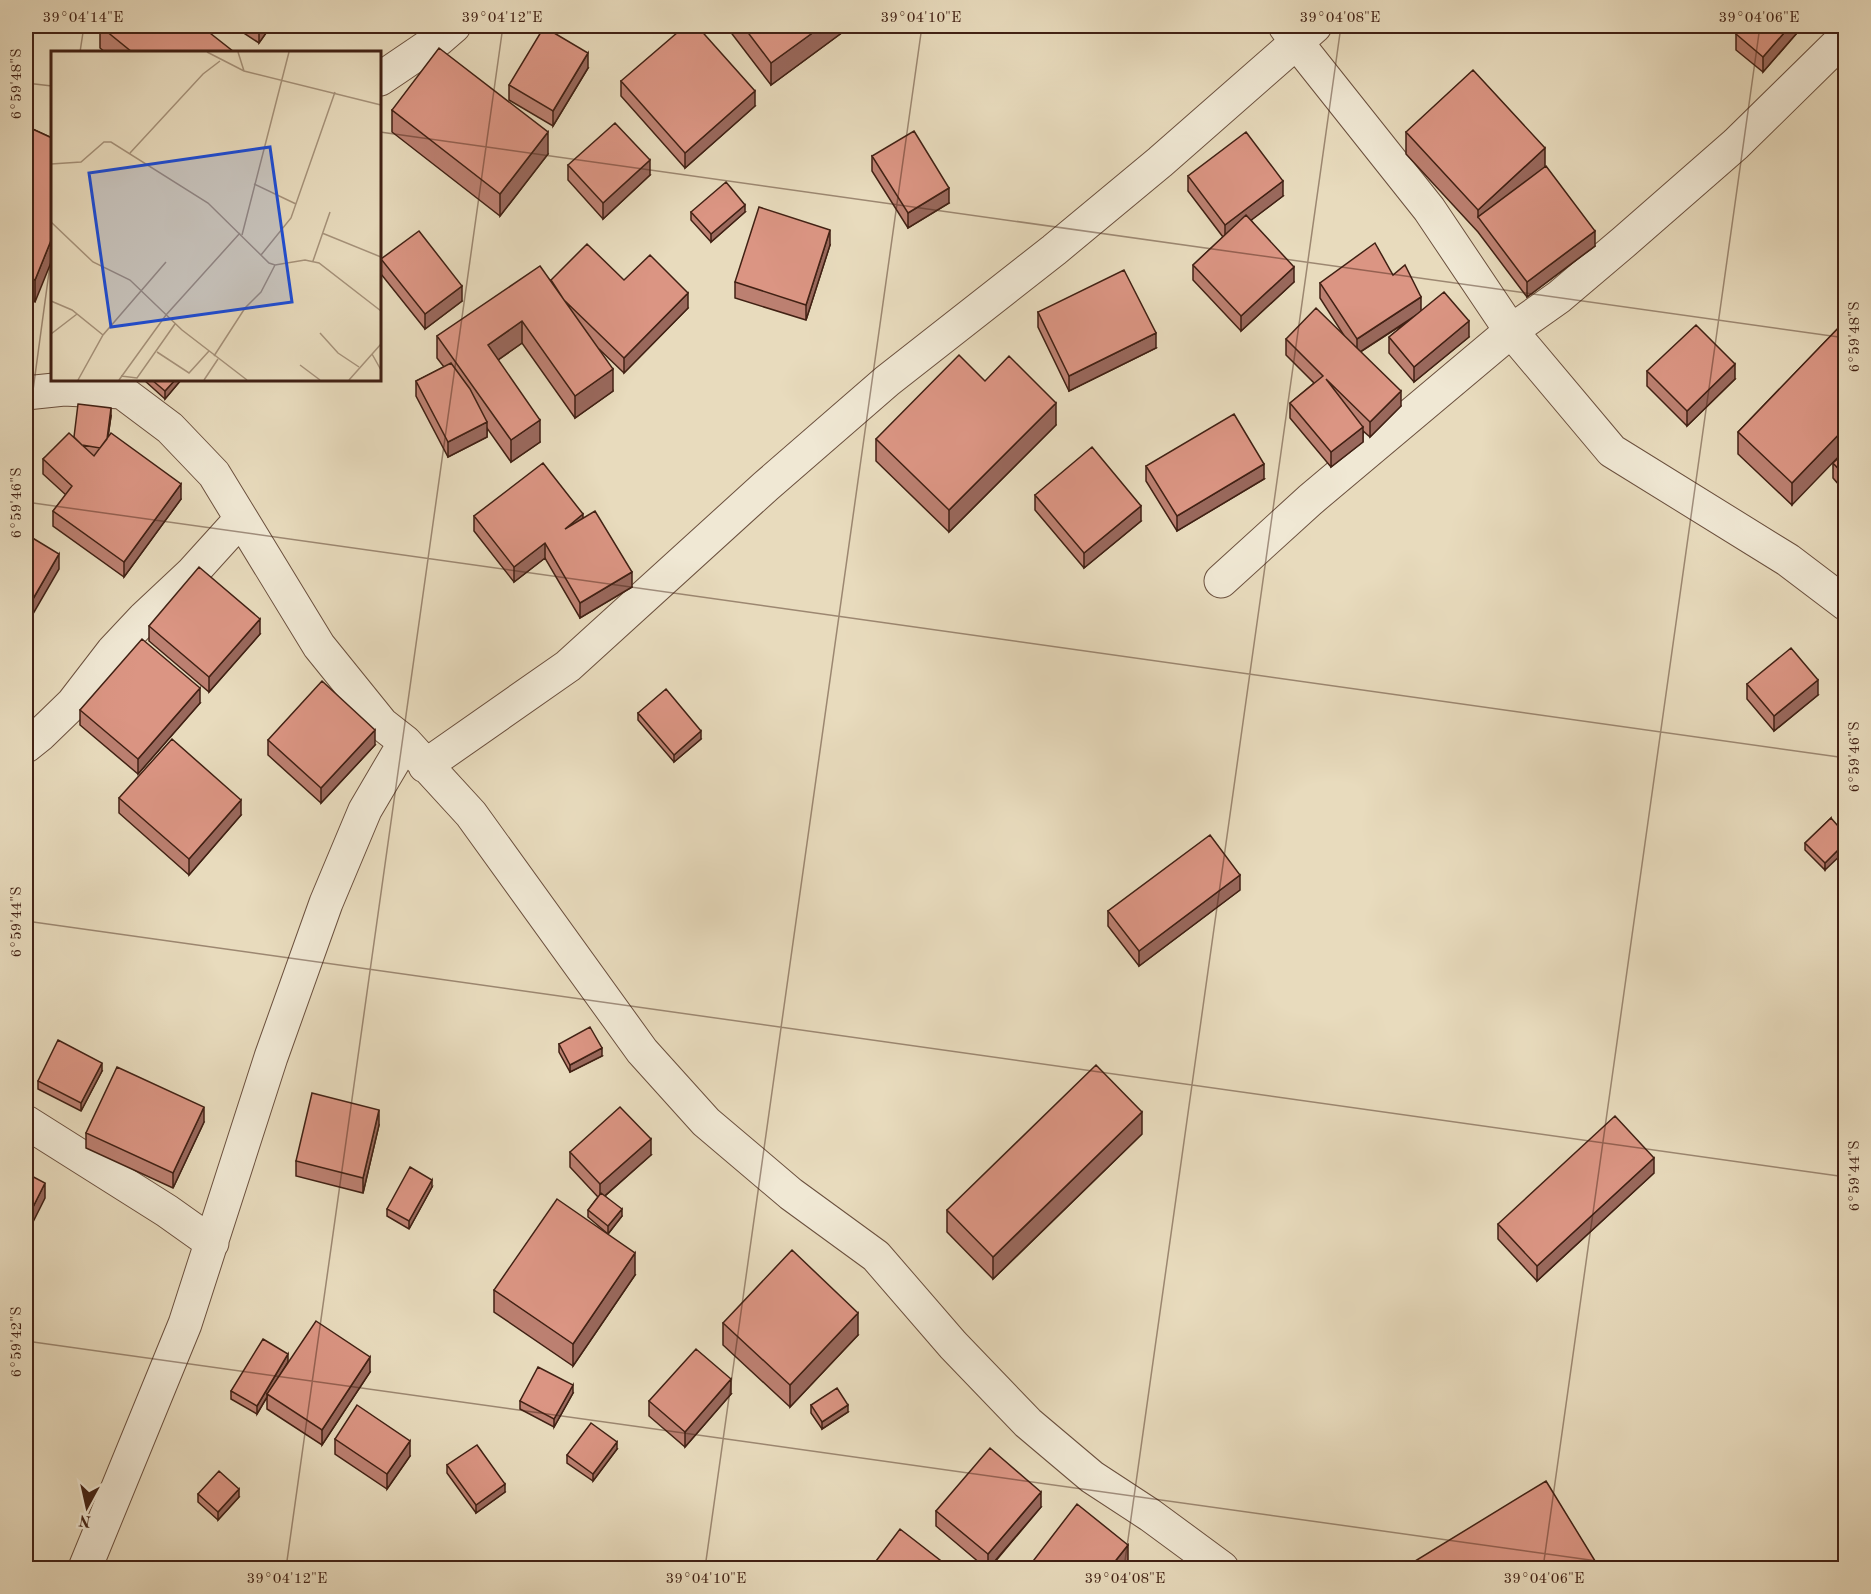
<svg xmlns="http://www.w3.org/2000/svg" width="1871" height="1594" font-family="'Old Standard TT',serif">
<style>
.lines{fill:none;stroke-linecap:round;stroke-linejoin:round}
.street-casing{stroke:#6b503e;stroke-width:35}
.street{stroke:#f0e8d4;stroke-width:33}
.wall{fill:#bc8071;stroke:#412114;stroke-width:1.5}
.shaded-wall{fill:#99685c;stroke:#412114;stroke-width:1.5}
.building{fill:#db9583;stroke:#412114;stroke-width:1.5}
.ticks{fill:none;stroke:#412114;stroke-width:1.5;stroke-opacity:0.45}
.inset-road{fill:none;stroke:#a59179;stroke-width:1.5}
.view{fill:#1d4ed8;fill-opacity:0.15;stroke:#1d4ed8;stroke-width:3}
.inset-edge{fill:none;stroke:#412114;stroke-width:3}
.neatline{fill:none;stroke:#412114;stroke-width:2}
.ticks-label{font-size:15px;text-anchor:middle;fill:#412114}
</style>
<rect width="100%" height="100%" fill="#e8dbbd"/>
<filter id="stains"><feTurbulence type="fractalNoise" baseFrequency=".00333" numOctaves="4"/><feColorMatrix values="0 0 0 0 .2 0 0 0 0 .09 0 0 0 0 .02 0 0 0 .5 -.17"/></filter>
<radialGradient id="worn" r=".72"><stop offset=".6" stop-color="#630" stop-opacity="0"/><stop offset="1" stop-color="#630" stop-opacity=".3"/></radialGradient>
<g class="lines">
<defs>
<path id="street" d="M1285,26L1297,43L1429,209L1511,331L1612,451L1788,560L1846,604
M380,79L439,39L454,26
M26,393L64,389L122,392L170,428L214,474L319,646L382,724L405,742L471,814L642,1051L706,1122L791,1194L876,1256L953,1345L1028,1423L1092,1477L1150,1515L1222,1568
M1221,581L1310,500L1511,331L1559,297L1625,241L1736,144L1846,36
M26,746L41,734L73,703L113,651L144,618L192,573L240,520
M425,766L568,666L766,486L887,381L1054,250L1160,162L1315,26
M26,1122L167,1211L212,1243
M85,1568L185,1324L271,1057L326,903L365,810L405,742"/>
</defs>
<use href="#street" class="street-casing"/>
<use href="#street" class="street"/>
</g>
<path class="wall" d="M100,26L234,52H105L100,48Z
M233,26H271L259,43Z
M726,26H851L771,85Z
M1744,26H1803L1763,72L1736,50V34Z
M588,68L553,126L509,100V85Z
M621,81L755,106L685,168L621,96Z
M392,110L548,154L500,216L392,132Z
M26,126L52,138L35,302L26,298Z
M1406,132L1545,167L1595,246L1527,297L1478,232L1406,154Z
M872,156L949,203L908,228L872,171Z
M568,165L650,175L603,219L568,180Z
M1188,176L1283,196L1251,220L1294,282L1241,331L1193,280V265L1223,237L1188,191Z
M691,212H745L711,242L691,220Z
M830,245L806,320L735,298V282Z
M381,259L462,301L425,329L381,274Z
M1393,275L1421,311L1469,337L1414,382L1389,353V337L1411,319L1360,352L1401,406L1370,437L1363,431V442L1331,467L1290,418V403L1314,383L1286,355V339L1345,337L1320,298V283Z
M551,280H624L688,308L624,373L599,349L613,391L575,418L522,343L498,360L540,442L511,462L487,428V437L448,457L416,396V381L444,367L437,358V336Z
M1038,312L1156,348L1069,391L1038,327Z
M1845,321L1792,505L1738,454V432Z
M1647,371L1735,379L1687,426L1647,386Z
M144,380H181L165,399Z
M985,381L1056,425L949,532L876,461V439Z
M111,416L108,437L181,499L124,577L53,526V511L66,495L43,474V459L74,437Z
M1845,452V492L1833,478V463Z
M1146,466L1264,479L1177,531L1146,481Z
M1035,495L1141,521L1084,568L1035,510Z
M474,516L583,518L632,587L580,618L545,558L514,582L474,531Z
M149,626L260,634L209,692L149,641Z
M1747,684L1818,695L1774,731L1747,699Z
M200,703L138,774L80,725V710Z
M638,713L701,739L674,762L638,720Z
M268,740L375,745L321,803L268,755Z
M119,798L241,815L189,875L119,813Z
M1831,818L1825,870L1805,850V843Z
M1240,890L1139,966L1108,926V911Z
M559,1044L602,1056L570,1072L559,1052Z
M102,1071L81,1111L38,1089V1081Z
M204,1122L173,1188L86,1148V1133Z
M379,1125L363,1193L296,1176V1161Z
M1142,1134L993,1279L947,1232V1210Z
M570,1152L651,1155L605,1196L622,1216L608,1234L588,1217V1210L598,1197L570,1167Z
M1654,1173L1537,1281L1498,1239V1224Z
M432,1187L409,1229L387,1216V1209Z
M635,1275L573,1366L494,1312V1290Z
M723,1323L858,1335L790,1407L723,1345Z
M288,1362L282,1372H370L322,1445L267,1409V1397L257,1414L231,1399V1391Z
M573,1393L554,1427L520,1409V1401Z
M731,1394L685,1447L649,1416V1401Z
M811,1405L848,1412L822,1429L811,1413Z
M335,1439L410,1456L387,1489L335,1454Z
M617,1449L593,1481L567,1463V1455Z
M447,1465L505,1492L476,1513L447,1473Z
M198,1494L239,1497L218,1520L198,1502Z
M1041,1507L989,1569H987L936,1526V1511Z"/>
<path class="shaded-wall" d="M261,26H271L259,43V28Z
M822,26H851L771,85V63Z
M1790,26H1803L1763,72V57Z
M588,53V68L553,126V111Z
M755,91V106L685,168V153Z
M548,132V154L500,216V194Z
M1545,148V170L1478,217V210Z
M650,160V175L603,219V203Z
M1283,181V196L1225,240V225Z
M949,188V203L908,228V213Z
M745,205V212L711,242V234Z
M830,230V245L806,320V305Z
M1595,231V246L1527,297V282Z
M52,238V260L35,302V280Z
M1294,267V282L1241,331V316Z
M462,286V301L425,329V314Z
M688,293V308L624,373V358Z
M1421,297V312L1357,354V339Z
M522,321V343L488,367V345Z
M1469,321V337L1414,382V367Z
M1156,333V348L1069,391V376Z
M1735,364V379L1687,426V411Z
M613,369V391L575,418V396Z
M175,380H181L165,399V391Z
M1401,391V406L1370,437V422Z
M1056,403V425L949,532V510Z
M111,408V416L105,456V448Z
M540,420V442L511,462V440Z
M487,422V437L448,457V442Z
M1363,427V442L1331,467V452Z
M1845,428V450L1792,505V483Z
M1264,464V479L1177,531V516Z
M181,484V499L124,577V562Z
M1141,506V521L1084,568V553Z
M583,514V529H565Z
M545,543V558L514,582V567Z
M59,554V569L26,626V611Z
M632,572V587L580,618V603Z
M260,619V634L209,692V677Z
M1818,680V695L1774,731V716Z
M200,688V703L138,774V759Z
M375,730V745L321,803V788Z
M701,731V739L674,762V755Z
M241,800V815L189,875V859Z
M1845,843V851L1825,870V863Z
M1240,875V890L1139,966V951Z
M602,1048V1056L570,1072V1065Z
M102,1063V1071L81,1111V1103Z
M204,1107V1122L173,1188V1173Z
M379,1110V1125L363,1193V1178Z
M1142,1112V1134L993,1279V1257Z
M651,1139V1155L600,1200V1184Z
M1654,1158V1173L1537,1281V1266Z
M432,1180V1187L409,1229V1221Z
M45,1183V1198L26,1236V1221Z
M622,1209V1216L608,1234V1226Z
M635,1253V1275L573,1366V1344Z
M858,1313V1335L790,1407V1385Z
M288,1354V1362L268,1395L267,1394V1397L257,1414V1406Z
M370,1357V1372L322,1445V1430Z
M731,1379V1394L685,1447V1432Z
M573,1385V1393L554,1427V1419Z
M848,1405V1412L822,1429V1422Z
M410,1441V1456L387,1489V1474Z
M617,1442V1449L593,1481V1474Z
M505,1484V1492L476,1513V1505Z
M239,1489V1497L218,1520V1512Z
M1041,1492V1507L988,1569V1554Z
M1128,1545V1560L1121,1569H1109Z"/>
<path class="building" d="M100,26H201L234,52H132Z
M685,26H697L755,91L685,153L621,81Z
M743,26H822L771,63Z
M1744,26H1790L1763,57L1736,34Z
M544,27L588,53L553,111L509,85Z
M439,48L548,132L500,194L392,110Z
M1473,70L1545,148L1478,210L1406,132Z
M615,123L650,160L603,203L568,165Z
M26,126L52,138V238L35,280L26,276Z
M914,131L949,188L908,213L872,156Z
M1246,132L1283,181L1225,225L1188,176Z
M1546,166L1595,231L1527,282L1478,217Z
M726,182L745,205L711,234L691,212Z
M759,207L830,230L806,305L735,282Z
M1246,215L1294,267L1241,316L1193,265Z
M419,231L462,286L425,314L381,259Z
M1375,243L1393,275L1405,265L1421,297L1357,339L1320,283Z
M587,244L624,280L650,255L688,293L624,358L564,300L551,280Z
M540,266L613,369L575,396L522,321L488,345L540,420L511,440L437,336Z
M1124,270L1156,333L1069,376L1038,312Z
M1444,292L1469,321L1414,367L1389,337Z
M1316,308L1401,391L1370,422L1326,379L1363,427L1331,452L1290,403L1323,376L1286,339Z
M1845,321V428L1792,483L1738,432Z
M1696,325L1735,364L1687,411L1647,371Z
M959,355L985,381L1009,356L1056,403L949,510L876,439Z
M451,363L470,389L487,422L448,442L416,381Z
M152,380H175L165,391Z
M78,404L111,408L107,439L100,448L82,445L74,437Z
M1234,414L1264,464L1177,516L1146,466Z
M69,433L94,456L111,433L181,484L124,562L53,511L72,486L43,459Z
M1092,447L1141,506L1084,553L1035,495Z
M1845,452V476L1833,463Z
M543,463L583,514L565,529L595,511L632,572L580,603L545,543L514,567L474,516Z
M26,534L59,554L26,611Z
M199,567L260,619L209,677L149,626Z
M142,639L200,688L138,759L80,710Z
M1791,648L1818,680L1774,716L1747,684Z
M322,681L375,730L321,788L268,740Z
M666,689L701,731L674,755L638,713Z
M172,739L241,800L189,859L119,798Z
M1831,818L1845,834V843L1825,863L1805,843Z
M1210,835L1240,875L1139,951L1108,911Z
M590,1027L602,1048L570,1065L559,1044Z
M58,1040L102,1063L81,1103L38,1081Z
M1096,1065L1142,1112L993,1257L947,1210Z
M117,1067L204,1107L173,1173L86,1133Z
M312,1093L379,1110L363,1178L296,1161Z
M620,1107L651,1139L600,1184L570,1152Z
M1615,1116L1654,1158L1537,1266L1498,1224Z
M410,1167L432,1180L409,1221L387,1209Z
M26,1173L45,1183L26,1221Z
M601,1193L622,1209L608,1226L588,1210Z
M557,1199L635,1253L573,1344L494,1290Z
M792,1250L858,1313L790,1385L723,1323Z
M316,1321L370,1357L322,1430L267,1394Z
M263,1339L288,1354L257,1406L231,1391Z
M696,1349L731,1379L685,1432L649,1401Z
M538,1367L573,1385L554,1419L520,1401Z
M837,1388L848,1405L822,1422L811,1405Z
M357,1405L410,1441L387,1474L335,1439Z
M591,1423L617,1442L593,1474L567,1455Z
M477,1445L505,1484L476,1505L447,1465Z
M990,1448L1041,1492L988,1554L936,1511Z
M219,1471L239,1489L218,1512L198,1494Z
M1546,1481L1600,1569H1402Z
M1077,1504L1128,1545L1109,1569H1027Z
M900,1529L945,1564L942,1569H870Z"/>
<path class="ticks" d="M80,52L84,26M26,83L52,86M380,132L1846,338M26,442L52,250M26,502L1846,758M26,921L1846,1177M26,1341L1647,1568M286,1568L503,26M705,1568L922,26M1124,1568L1341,26M1543,1568L1760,26"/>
<g transform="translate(51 51)">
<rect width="330" height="330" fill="#e8dbbd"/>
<path class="inset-road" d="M156,1L193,20L330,54M187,1L193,20M79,102L152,23L169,10M0,113L30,111L53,91H60L157,152L218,212L224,214L254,209L268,212L330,260M203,133L245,153M0,171L42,211L79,229L131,279L196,329M271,182L330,206M191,184L238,1M210,204L240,167L284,41M262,210L279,161M0,250L21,259L52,284M269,282L287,302L308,316M0,283L26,263M106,301L138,322L158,300M321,303L330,319M163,305L194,257L210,241L224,214M249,314L269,329M70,325L86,327L124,273M27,329L52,284L115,211M68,329L115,264L189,182M153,329L167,308M298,329L330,293"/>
<path class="view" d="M219,96L241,251L60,276L38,122Z"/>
<rect width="330" height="330" class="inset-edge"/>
</g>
<rect width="1871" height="1594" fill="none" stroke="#e8dbbd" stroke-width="66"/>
<g transform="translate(87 1507) rotate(188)" stroke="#f0e8d4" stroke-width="4.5" paint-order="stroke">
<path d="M0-4.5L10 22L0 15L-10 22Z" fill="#412114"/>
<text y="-9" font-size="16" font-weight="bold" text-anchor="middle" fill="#412114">N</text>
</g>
<rect x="33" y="33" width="1805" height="1528" class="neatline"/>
<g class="ticks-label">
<text x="83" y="22">39°04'14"E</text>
<text x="502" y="22">39°04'12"E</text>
<text x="921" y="22">39°04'10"E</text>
<text x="1340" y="22">39°04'08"E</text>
<text x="1759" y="22">39°04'06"E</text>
<text transform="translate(16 84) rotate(-90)" y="5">6°59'48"S</text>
<text transform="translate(1854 337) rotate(-90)" y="5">6°59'48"S</text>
<text transform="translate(16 503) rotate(-90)" y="5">6°59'46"S</text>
<text transform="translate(1854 757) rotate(-90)" y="5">6°59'46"S</text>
<text transform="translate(16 922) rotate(-90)" y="5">6°59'44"S</text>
<text transform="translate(1854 1176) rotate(-90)" y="5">6°59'44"S</text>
<text transform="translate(16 1342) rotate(-90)" y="5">6°59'42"S</text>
<text x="287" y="1583">39°04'12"E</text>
<text x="706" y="1583">39°04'10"E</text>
<text x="1125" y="1583">39°04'08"E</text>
<text x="1544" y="1583">39°04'06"E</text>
</g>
<rect width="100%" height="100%" filter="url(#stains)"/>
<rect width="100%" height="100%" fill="url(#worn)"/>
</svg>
